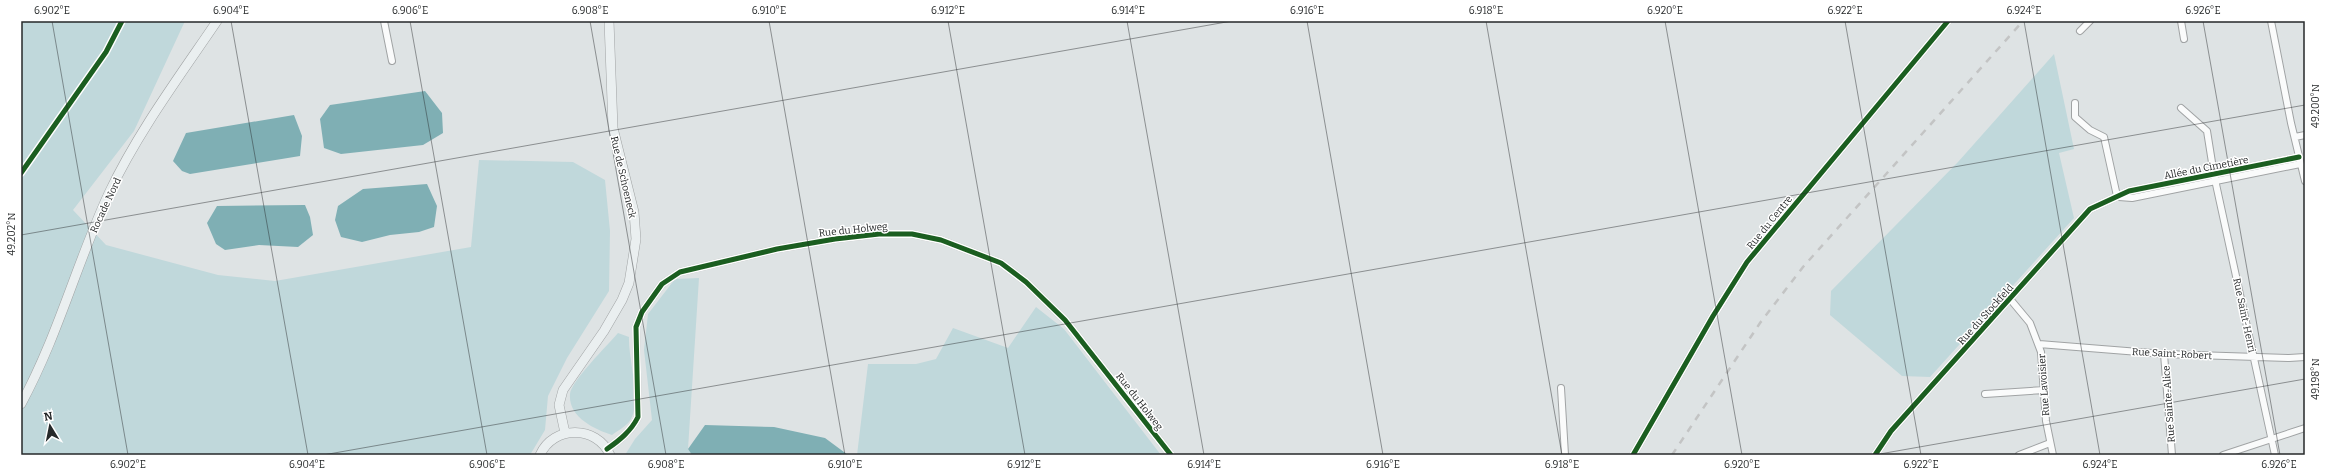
<svg xmlns="http://www.w3.org/2000/svg" width="2326" height="476" font-family="Bitter,serif">
<style>
.green{fill:#c0d8db}
.water{fill:#7fafb4}
.lines{fill:none;stroke-linecap:round;stroke-linejoin:round}
.minor-casing{stroke:#a0a3a4;stroke-width:8}
.secondary-casing{stroke:#a0a3a4;stroke-width:10}
.minor{stroke:#fafbfb;stroke-width:6}
.secondary{stroke:#eaeff0;stroke-width:9}
.rail{stroke:#c3c4c4;stroke-width:2.5;stroke-dasharray:7 7;stroke-linecap:butt}
.cycleway-casing{stroke:#fff;stroke-width:8}
.cycleway{stroke:#1b5e20;stroke-width:5}
.ticks{fill:none;stroke:#26292a;stroke-width:1;stroke-opacity:0.45}
.labels{text-anchor:middle;stroke-width:3;stroke-linejoin:round;paint-order:stroke}
.street-label{font-size:10px;fill:#26292a;stroke:#fff}
.neatline{fill:none;stroke:#26292a;stroke-width:1.5}
.ticks-label{font-size:10px;text-anchor:middle;fill:#26292a}
</style>
<rect width="100%" height="100%" fill="#dee3e4"/>
<path class="green" d="M21,21H185L134,131L73,210L106,245L218,275L275,281L471,247L479,160L573,162L605,180L610,231L609,291L567,358L548,396L545,430L530,455H21Z
M2054,54L2074,149L2059,153L2074,218L1930,377L1902,376L1830,315L1831,291L1958,162Z
M699,278L688,449L692,455H625L635,439L652,420L644,350L648,314L675,279Z
M1036,307L1064,329L1161,455H857L868,364H916L936,359L953,328L1008,348Z
M618,333L629,337C628,359 643,405 629,422C625,427 617,431 612,435C594,429 568,417 570,394C571,381 608,345 618,333Z"/>
<path class="water" d="M425,91L442,113L443,133L423,145L341,154L324,148L320,119L330,105Z
M294,115L302,136L300,156L190,174L182,171L173,161L186,133Z
M427,184L437,206L434,227L419,232L390,235L362,242L341,237L335,220L338,206L363,189Z
M305,205L310,217L313,235L298,247L259,245L225,250L216,244L207,223L217,206Z
M705,425L774,427L825,438L848,455H692L688,449Z"/>
<g class="lines">
<defs>
<path id="minor" d="M384,21L392,61
M2181,21L2184,39
M2271,21L2291,123L2305,181
M2080,31L2090,21
M2075,103V117L2090,130L2104,137L2117,196
M2181,108L2207,131L2214,175L2275,455
M2295,137L2305,135
M2119,197L2132,198L2300,164
M2010,299L2030,323L2041,352L2046,421L2053,455
M2039,344L2164,354L2289,358L2305,357
M2164,354L2172,455
M1561,388L1565,455
M1985,394L2044,390
M607,449C620,440 631,431 638,417L636,327L642,312L662,284L680,272L777,249L835,239L879,234H912L941,240L1001,263L1026,282L1065,320L1171,455
M1633,455L1713,316L1747,262L1948,21
M1875,455L1891,431L2090,209L2129,191L2299,157
M2019,455L2050,443
M2223,455L2305,428"/>
<path id="secondary" d="M21,404C58,336 77,262 109,193C138,132 179,77 217,21
M565,433L559,405L563,390L604,331L622,300L629,283L636,239L634,212L613,128L609,21
M540,455C553,425 597,425 610,455"/>
</defs>
<use href="#minor" class="minor-casing"/>
<use href="#secondary" class="secondary-casing"/>
<use href="#minor" class="minor"/>
<use href="#secondary" class="secondary"/>
<path class="rail" d="M1672,455L1760,323L1803,267L2023,21"/>
<defs>
<path id="cycleway" d="M21,173L106,52L122,21
M607,449C620,440 631,431 638,417L636,327L642,312L662,284L680,272L777,249L835,239L879,234H912L941,240L1001,263L1026,282L1065,320L1171,455
M1633,455L1713,316L1747,262L1948,21
M1875,455L1891,431L2090,209L2129,191L2299,157"/>
</defs>
<use href="#cycleway" class="cycleway-casing"/>
<use href="#cycleway" class="cycleway"/>
</g>
<path class="ticks" d="M52,21L128,455M231,21L308,455M410,21L487,455M590,21L666,455M769,21L845,455M948,21L1025,455M1127,21L1204,455M1307,21L1383,455M1486,21L1562,455M1665,21L1742,455M1845,21L1921,455M2024,21L2100,455M2203,21L2280,455M21,235L1232,21M323,455L2305,105M1874,455L2305,379"/>
<g class="labels">
<g class="street-label">
<text transform="translate(2206 167) rotate(-11)" y="4">Allée du Cimetière</text>
<text transform="translate(624 177) rotate(77)" y="4">Rue de Schoeneck</text>
<text transform="translate(105 205) rotate(-65)" y="4">Rocade Nord</text>
<text transform="translate(1769 222) rotate(-51)" y="4">Rue du Centre</text>
<text transform="translate(853 229) rotate(-6)" y="4">Rue du Holweg</text>
<text transform="translate(1985 314) rotate(-48)" y="4">Rue du Stockfeld</text>
<text transform="translate(2245 315) rotate(78)" y="4">Rue Saint-Henri</text>
<text transform="translate(2172 353) rotate(3)" y="4">Rue Saint-Robert</text>
<text transform="translate(2043 385) rotate(-94)" y="4">Rue Lavoisier</text>
<text transform="translate(1140 401) rotate(52)" y="4">Rue du Holweg</text>
<text transform="translate(2168 404) rotate(-94)" y="4">Rue Sainte-Alice</text>
</g>
</g>
<rect width="2326" height="476" fill="none" stroke="#ffffff" stroke-width="44"/>
<g transform="translate(50 426) rotate(350)" stroke="#ffffff" stroke-width="3" paint-order="stroke">
<path d="M0-3L7 15L0 10L-7 15Z" fill="#26292a"/>
<text y="-6" font-size="11" font-weight="bold" text-anchor="middle" fill="#26292a">N</text>
</g>
<rect x="22" y="22" width="2282" height="432" class="neatline"/>
<g class="ticks-label">
<text x="52" y="14">6.902°E</text>
<text x="231" y="14">6.904°E</text>
<text x="410" y="14">6.906°E</text>
<text x="590" y="14">6.908°E</text>
<text x="769" y="14">6.910°E</text>
<text x="948" y="14">6.912°E</text>
<text x="1128" y="14">6.914°E</text>
<text x="1307" y="14">6.916°E</text>
<text x="1486" y="14">6.918°E</text>
<text x="1665" y="14">6.920°E</text>
<text x="1845" y="14">6.922°E</text>
<text x="2024" y="14">6.924°E</text>
<text x="2203" y="14">6.926°E</text>
<text transform="translate(2315 106) rotate(-90)" y="4">49.200°N</text>
<text transform="translate(11 234) rotate(-90)" y="4">49.202°N</text>
<text transform="translate(2315 379) rotate(-90)" y="4">49.198°N</text>
<text x="128" y="468">6.902°E</text>
<text x="307" y="468">6.904°E</text>
<text x="487" y="468">6.906°E</text>
<text x="666" y="468">6.908°E</text>
<text x="845" y="468">6.910°E</text>
<text x="1024" y="468">6.912°E</text>
<text x="1204" y="468">6.914°E</text>
<text x="1383" y="468">6.916°E</text>
<text x="1562" y="468">6.918°E</text>
<text x="1742" y="468">6.920°E</text>
<text x="1921" y="468">6.922°E</text>
<text x="2100" y="468">6.924°E</text>
<text x="2279" y="468">6.926°E</text>
</g>
</svg>
